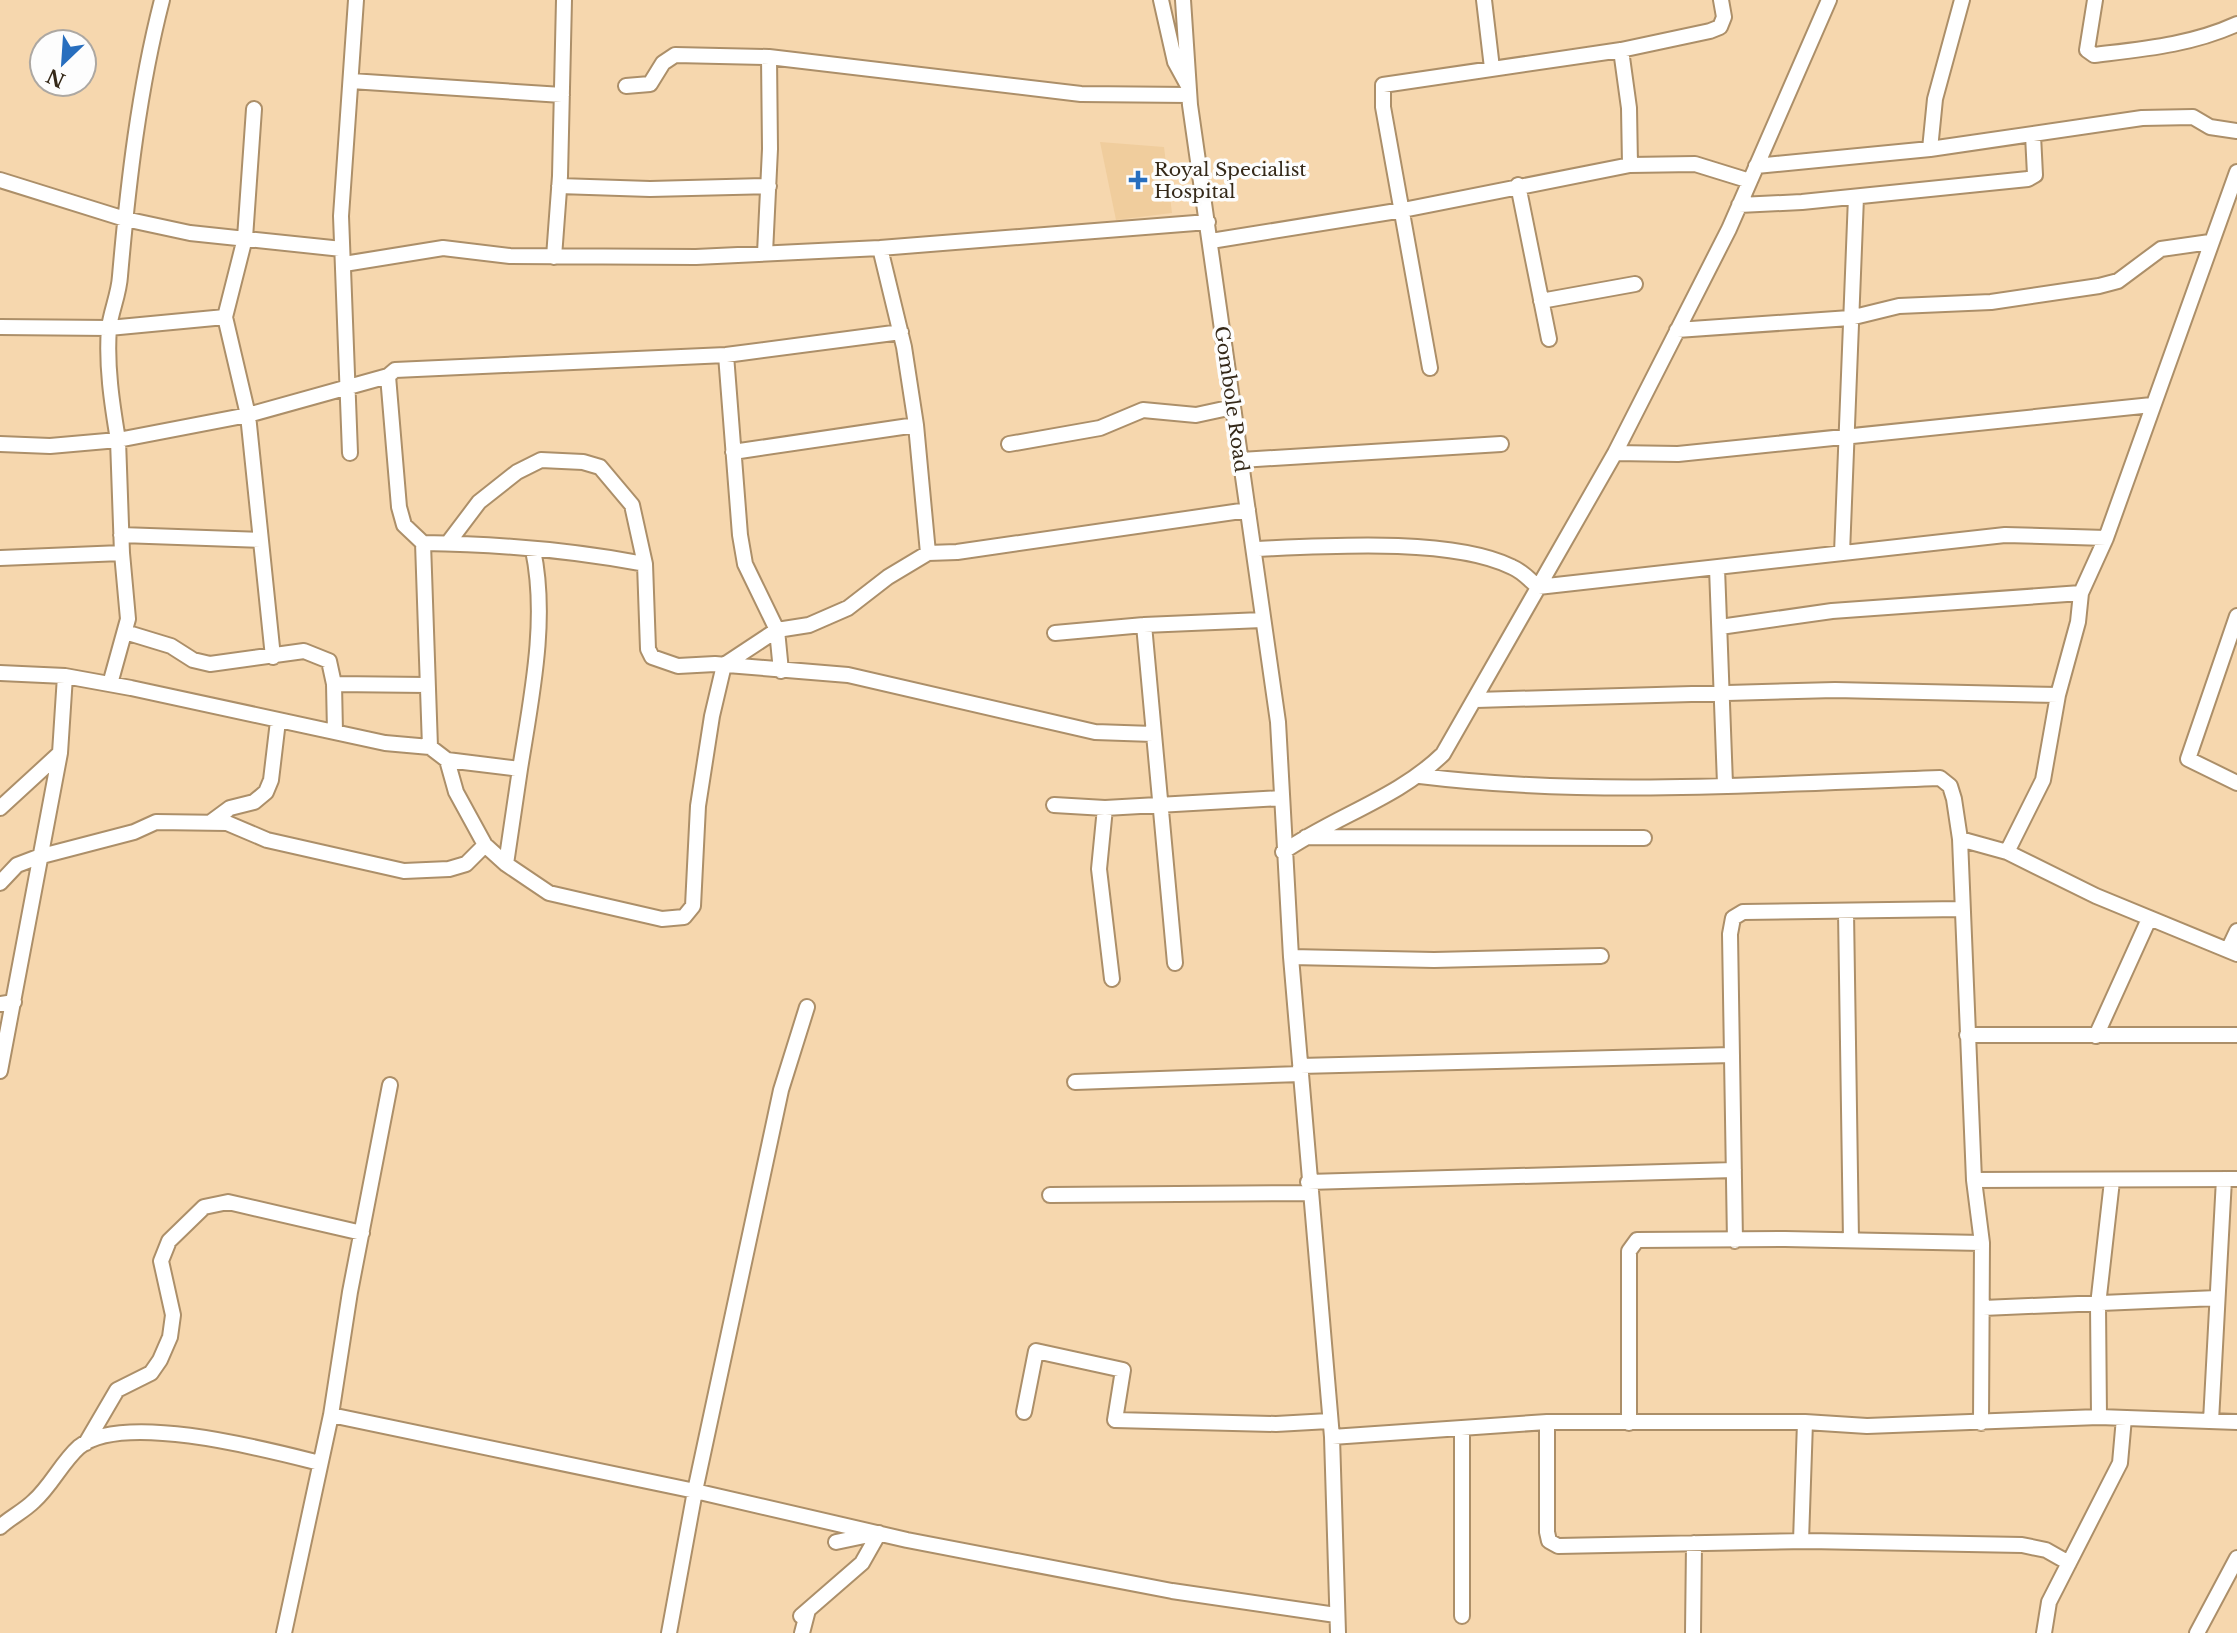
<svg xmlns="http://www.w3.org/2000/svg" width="2237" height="1633" font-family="'Libre Baskerville',serif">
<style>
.built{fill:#f0cd9d}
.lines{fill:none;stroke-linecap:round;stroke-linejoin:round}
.minor-casing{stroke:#ac8f69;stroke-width:18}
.minor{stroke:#fff;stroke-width:14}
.poi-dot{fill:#276ebe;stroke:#fdfdfd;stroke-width:2.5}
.labels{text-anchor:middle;stroke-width:7;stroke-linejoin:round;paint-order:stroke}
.poi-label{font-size:19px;fill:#352919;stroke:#fdfdfd;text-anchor:start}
.street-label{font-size:19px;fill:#352919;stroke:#fdfdfd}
</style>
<rect width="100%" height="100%" fill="#f6d7ae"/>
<path class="built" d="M1100,142L1164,147L1172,213L1116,220Z"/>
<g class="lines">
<defs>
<path id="minor" d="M1161,0L1175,62L1187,84
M1183,0L1190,105L1278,722L1291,957L1332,1437L1338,1633
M1484,0L1492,68
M2095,0L2087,50L2094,55C2143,49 2191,45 2237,24
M351,81L562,95
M626,86L650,84L663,63L675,55L769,57L1081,94L1189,95
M254,109L245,238L225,317L248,415L273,657
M1930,149L1935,99L1962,0
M1630,165L1695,164L1750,181
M1756,166L1930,149L2142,118L2193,117L2210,127L2237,131
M0,180L125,219L190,233L342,249
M1518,185L1549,339
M559,186L650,189L769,186
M1739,205L1802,202L2028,179L2035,175L2033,135
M1211,241L1403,210L1630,165L1629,108L1621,50
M880,248L904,347L916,425L928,553
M765,253L770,149L769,57
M554,257L560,176L564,0
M344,264L443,248L510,256L696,257L880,248L1208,222
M1541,301L1635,284
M0,327L109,328L225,317
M1677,330L1850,318L1899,306L1991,302L2099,286L2118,281L2161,249L2210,242
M726,355L740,535L745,564L777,630L781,671
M1430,368L1383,107V85L1621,50L1710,31L1720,27L1724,17L1721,0
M388,376L399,507L404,525L423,543C497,544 572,550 645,564
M0,444L50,446L118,440C112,404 106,365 109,328C111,311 119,294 120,276C128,184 139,89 162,0
M1009,444L1100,428L1143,410L1196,415L1233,407
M733,452L916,425
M350,453L341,216L356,0
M1615,453L1678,454L2152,405
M1241,460L1501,444
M121,535L260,540
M423,543L430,747
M448,543L479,502L517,472L541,460L583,462L600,467L632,505L645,564L648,649L652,657L678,666L715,664L848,675L1095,732L1153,734
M1255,549C1323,546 1452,537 1512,567C1522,571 1530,580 1538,587L2005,535L2106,538
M1842,553L1856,197
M0,558L122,553
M1717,568L1725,784
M2237,616L2188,759L2237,783
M1144,625L1175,963
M1720,627L1832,611L2081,593
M125,632L171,646L193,660L210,664L304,651L329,661L334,684L335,732
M1055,633L1144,625L1262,620
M0,673L65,676L131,688L385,743L430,747L447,760L520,769C531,699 548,620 533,550
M110,684L128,619L122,553L118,440L248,415L388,376L395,370L726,355L901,332
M334,684L427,685
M1476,700L1835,690L2058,695
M447,760L456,792L485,845L506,864L549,893L662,919L684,917L693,906L698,806L712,716L724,665L777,630L809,625L848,608L888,577L928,553L957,552L1248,510
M1420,776C1589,797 1770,784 1940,778L1950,786L1954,799L1960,839L1974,1180L1982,1243L1981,1423
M1054,805L1105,808L1282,798
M0,808L60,753
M1105,808L1099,869L1112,979
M211,822L230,808L254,802L266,792L271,780L278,721
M1306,837L1644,838
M1960,839L2007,852L2096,896L2237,954
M1283,852C1335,816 1398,798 1443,754L1615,453L1729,229L1829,0
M2007,852L2043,780L2058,695L2078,622L2081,593L2106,538L2237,172
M506,864L520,769
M0,883L17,865L38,857L134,832L156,822L227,823L267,840L404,871L449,869L466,864L485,845
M1846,912L1851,1240
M2228,950L2237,931
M1291,957L1434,960L1601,956
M0,1004L14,1002
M1967,1035H2237
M2096,1036L2149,919
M1300,1066L1732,1055
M0,1071L60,753L65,676
M1075,1082L1301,1074
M1974,1180L2237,1179
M1308,1182L1734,1170
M1050,1195L1309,1193
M1735,1241L1730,934L1733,918L1743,912L1961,909
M1983,1308L2217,1298
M1024,1412L1036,1351L1123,1370L1115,1420L1276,1424L1329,1421
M331,1415L695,1491L907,1540L1172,1591L1336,1615
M2099,1417L2098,1305L2112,1181
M2211,1421L2224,1179
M1547,1422V1532L1549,1541L1558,1546L1808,1541L2022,1545L2046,1550L2069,1563
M1629,1423V1251L1637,1240L1785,1239L1982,1243
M1462,1428V1616
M1332,1437L1547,1422H1805L1867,1426L2099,1417L2237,1422
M86,1443L117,1390L151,1373L160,1360L170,1337L173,1315L161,1261L169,1241L204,1207L228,1202L362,1233
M0,1527C11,1517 24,1511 34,1501C51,1486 62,1462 79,1447C123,1411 268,1450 320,1463
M1801,1541L1805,1422
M836,1542L874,1534
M801,1616L862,1563L879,1533
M284,1633L331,1415L350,1292L390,1085
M669,1633L695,1491L781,1090L807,1007
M802,1633L808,1610
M1693,1633L1694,1543
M2044,1633L2049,1602L2120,1463L2124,1418
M2197,1633L2237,1558"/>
</defs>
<use href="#minor" class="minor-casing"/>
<use href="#minor" class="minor"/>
</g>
<path class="poi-dot" d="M1134.5 169.5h7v7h7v7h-7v7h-7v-7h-7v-7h7z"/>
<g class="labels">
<g class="poi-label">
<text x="1154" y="176">Royal Specialist<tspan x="1154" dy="22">Hospital</tspan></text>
</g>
<g class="street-label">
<text transform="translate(1232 399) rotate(82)" y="7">Gombole Road</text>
</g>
</g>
<g transform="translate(63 63) rotate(205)"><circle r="33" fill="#fdfdfd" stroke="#ada8a2" stroke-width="2"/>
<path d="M0-5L12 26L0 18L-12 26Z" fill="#276ebe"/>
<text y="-10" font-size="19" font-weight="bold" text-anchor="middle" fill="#352919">N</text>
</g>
</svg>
